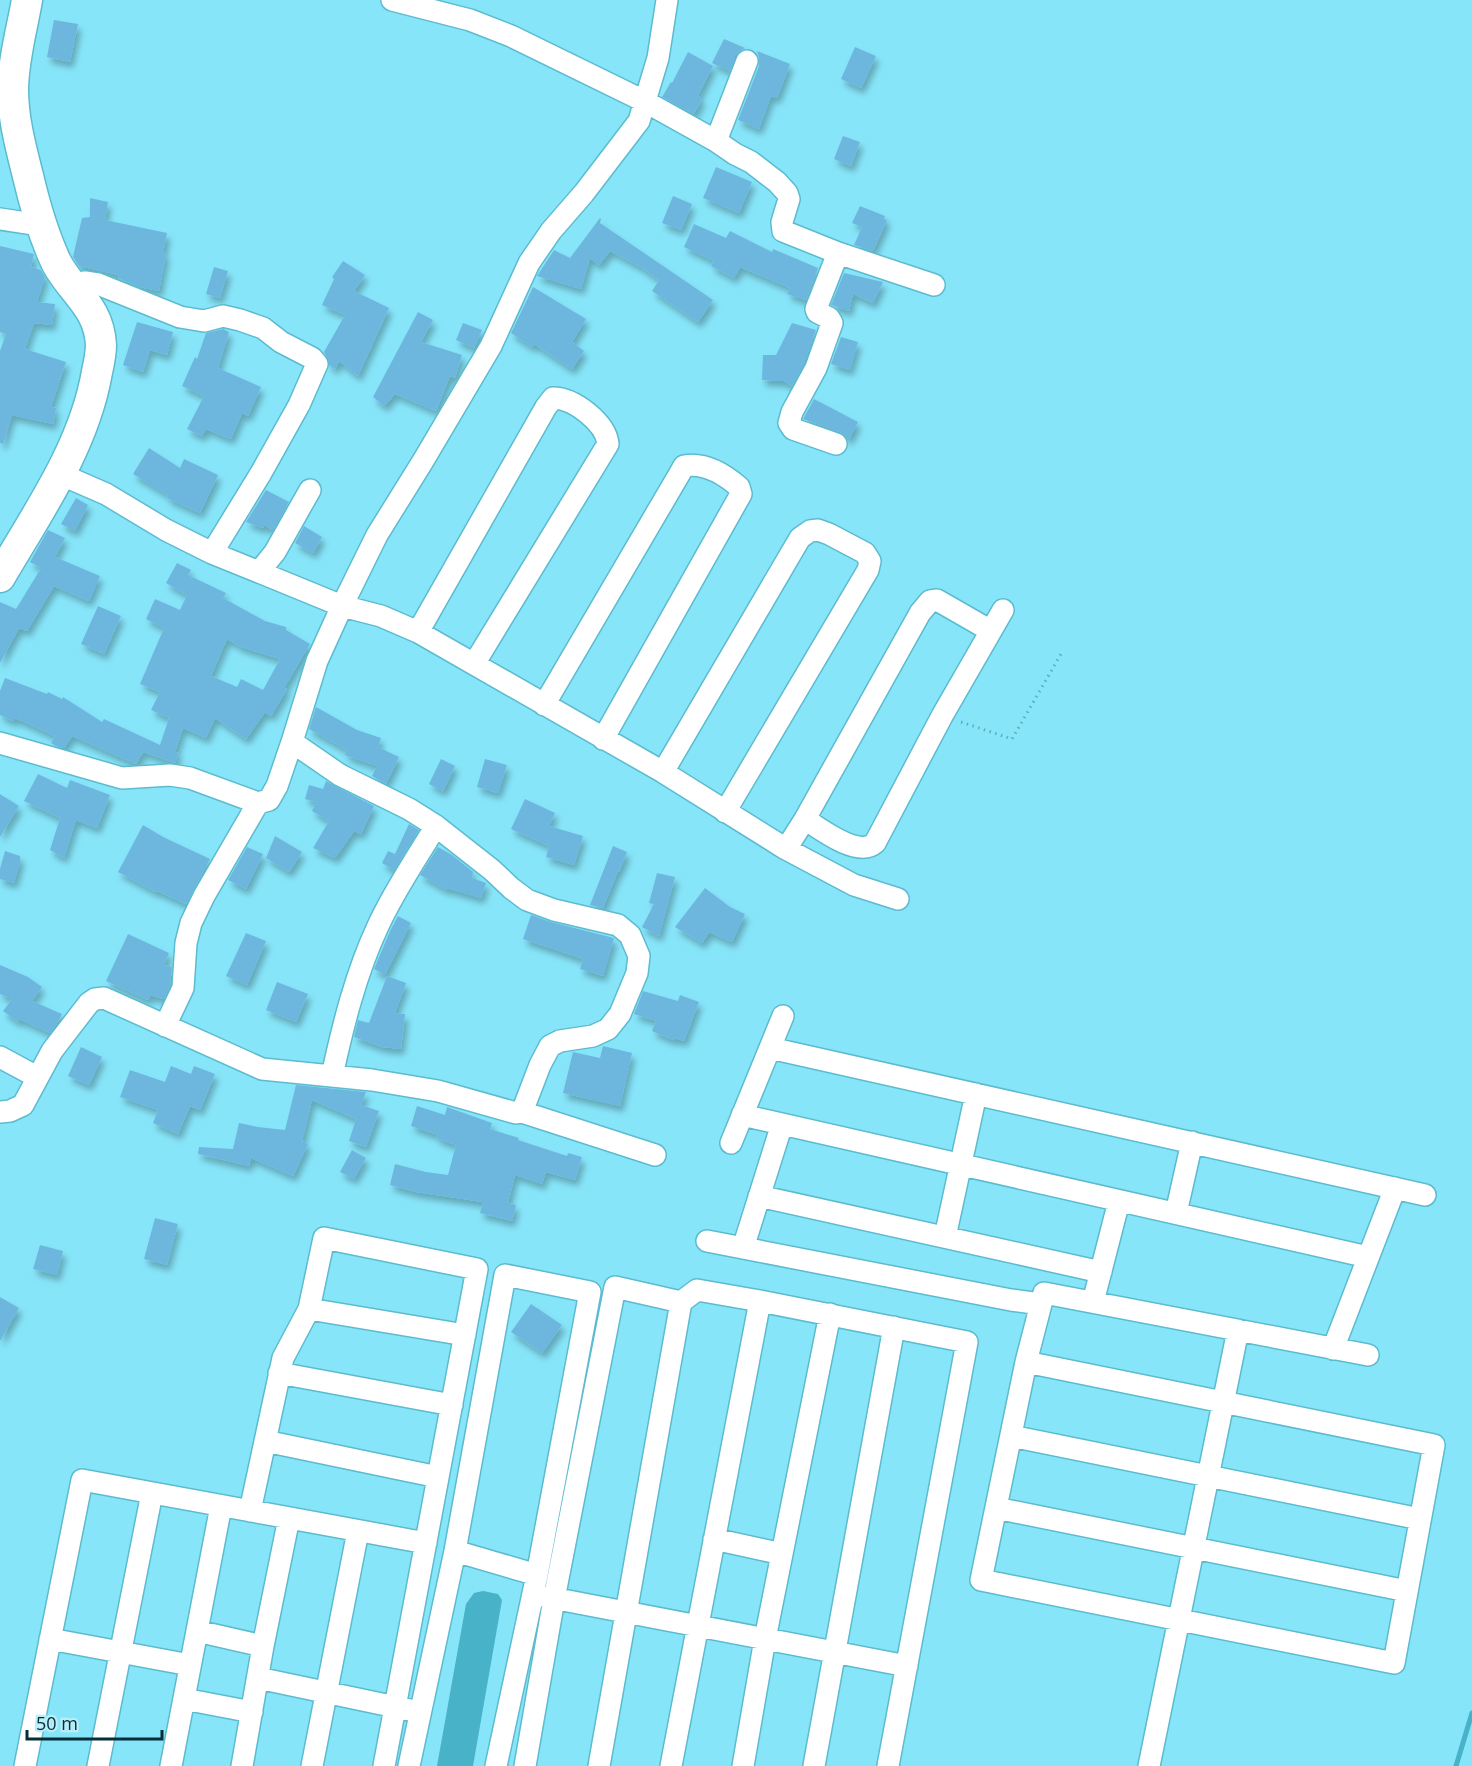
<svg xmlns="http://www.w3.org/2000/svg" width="1472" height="1766" font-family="'Open Sans',sans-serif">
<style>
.water{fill:#47b2c8}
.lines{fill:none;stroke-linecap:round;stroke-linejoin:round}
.stream{stroke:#47b2c8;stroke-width:5}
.building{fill:#6db7df;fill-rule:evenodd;filter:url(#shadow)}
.street-casing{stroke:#5cbbcf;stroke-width:24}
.secondary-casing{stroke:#5cbbcf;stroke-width:33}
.path{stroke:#5fadbe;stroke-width:3;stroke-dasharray:1.5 4.5;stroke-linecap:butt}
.street{stroke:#fff;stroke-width:21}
.secondary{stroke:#fff;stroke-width:30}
</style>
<defs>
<filter id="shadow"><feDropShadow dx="3.5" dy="6" stdDeviation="3" flood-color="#0004"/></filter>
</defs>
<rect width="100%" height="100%" fill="#87e5fa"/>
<path class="water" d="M483,1591L498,1594L502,1600L473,1766H437L466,1604L474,1593Z"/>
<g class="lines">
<path class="stream" d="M1456,1766L1472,1713"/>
</g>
<path class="building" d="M54,20L78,24L70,62L47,57Z
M724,39L745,48L740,51L735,56L730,71L712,63Z
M855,47L876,56L861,88L841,79Z
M757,51L790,64L777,98L771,96L759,129L738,120L759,66V58Z
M688,52L713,66L698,96L702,99L694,114L662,97L671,82L672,83Z
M843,136L860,142L851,166L834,159Z
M716,167L752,182L739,213L703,198Z
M673,196L692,204L681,230L662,223Z
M90,198L108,202L105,220L167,233L163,253L166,254L159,291L139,287L118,278L119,275L79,266L73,257L82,218L90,217Z
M860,206L885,216L884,219L887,220L873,251L854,245L862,227L852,223Z
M600,218L601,219L600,223L713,300L698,322L652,291L659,280L641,267L610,251L599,265L590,258L581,289L537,276L554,250L570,258Z
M694,224L726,238L730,231L772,252L773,249L818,268L806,300L787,294L790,288L740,267L734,278L711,266L714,261L684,247Z
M0,246L34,254L31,267L41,270L45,277L37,302L55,304L52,325L34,323L25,349L66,362L51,407L56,408L53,424L12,415L3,444L0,443V351L6,334L0,332Z
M343,261L365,275L354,291L389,308L358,376L339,361L335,369L329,365V362L324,352L345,315L322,305L334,279L332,277Z
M214,267L228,271L220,298L206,294Z
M844,273L883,282L873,303L853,294L849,311L831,305Z
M533,287L586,319L572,342L584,351L572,369L534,344L532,347L511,333Z
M418,312L433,320L421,342L462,355L455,378L450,376L436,411L395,394L384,406L373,397Z
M137,322L173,332L167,355L150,350L143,372L123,365Z
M463,323L482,330L474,348L456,340Z
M792,323L816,330L804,363L792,386L784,381L762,380L763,355H776Z
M223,329L229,332L218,368L261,387L248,416L242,413L231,439L206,429L202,436L187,429L204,396L182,386L195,357L197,359L206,333Z
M841,337L858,342L850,370L831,364Z
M814,399L858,422L848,441L845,435L840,432L803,419Z
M149,448L180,468L184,459L218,475L200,513L167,498L168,495L133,474Z
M266,490L289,502L273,530L264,525L263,528L246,522Z
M76,498L88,505L75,531L61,524Z
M304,526L322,537L313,553L295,543Z
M48,530L65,538L55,557L100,576L89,601L54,586L27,631L19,628L0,663V602L16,609L41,568L30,562Z
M177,563L191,570L188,575L226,593L223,598L265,621L286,627V630L310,644L284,688L287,689L271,716L265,712L246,739L215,718L206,738L183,728L175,752L179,753L175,763L143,752L136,764L72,736L64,748L56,746L51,743L55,736L15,718L13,721L0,715V691L5,678L47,694L48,692L62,699L63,697L102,722L104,719L160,745L169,718L151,710L160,692L140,684L164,628L146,619L155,599L180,610L187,595L166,583ZM227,639L241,647L280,659L263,690L241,679L237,687L211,676Z
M98,606L121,616L104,654L81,644Z
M316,707L357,730L381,738L378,747L399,757L386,784L372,776L377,766L345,755L347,750L309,729Z
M441,759L455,766L443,791L429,784Z
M485,759L507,765L498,793L477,787Z
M38,774L67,788L70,780L110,795L97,828L76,820L64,858L50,850L60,818L24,801Z
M326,781L374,806L361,834L354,831L335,858L313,848L329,821L312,811L316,802L305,799L309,785L323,789Z
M0,794L19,806L0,837Z
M525,799L555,813L549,826L583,836L574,865L546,857L549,846L511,829Z
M409,824L419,830L394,870L382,863L388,851L395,854Z
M143,825L163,837L210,859L186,904L157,891L156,892L118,872Z
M275,836L302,852L289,872L266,858Z
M613,846L627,852L619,872L618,871L603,908L590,905Z
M247,847L263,854L246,889L228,880Z
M438,847L452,855L473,872L472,878L486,883L481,898L447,888V890L420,875Z
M5,851L20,856V862L14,883L0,879V869Z
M657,873L675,877L659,936L642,927L654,904L649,903Z
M705,888L730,907L745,914L732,942L709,932L702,943L675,927Z
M531,915L551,922L614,938L603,976L580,969L583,959L523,939Z
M398,916L411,923L385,975L374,969L390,931Z
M246,933L266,941L247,985L226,976Z
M128,934L169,953L164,965L172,967L170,985L164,999L150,995L148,1000L106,981Z
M0,965L28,977L42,987L32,1001L62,1014L57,1023L50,1033L19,1019L18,1022L3,1011L12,999L0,994Z
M387,976L406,983L395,1013L405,1014L401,1049L382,1047L354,1037L358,1020L369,1023Z
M277,982L308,994L296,1022L266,1010Z
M643,991L678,1001L680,995L699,1002L684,1041L674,1038L673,1040L652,1031L656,1021L634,1014Z
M603,1046L632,1053L620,1106L563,1093L573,1052L600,1058Z
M81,1047L102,1057L89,1085L68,1076Z
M171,1066L191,1074L194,1066L215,1074L200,1110L190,1106L178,1134L153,1123L158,1110L120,1097L130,1070L165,1082Z
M296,1085L366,1092L361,1105L379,1111L366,1147L349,1141L356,1119L312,1100L302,1141L308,1144L293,1176L251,1158L249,1166L198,1154L199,1147L233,1149L239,1123L258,1127L285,1130Z
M417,1106L445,1115L447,1107L492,1123L490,1129L519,1138L518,1140L567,1156L568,1153L582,1157L575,1180L546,1172L542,1184L515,1175L508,1203L516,1205L512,1221L480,1213L483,1202L416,1192L390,1185L395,1164L426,1172L448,1175L456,1145L436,1138L438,1135L411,1126Z
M352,1150L366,1158L354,1179L340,1172Z
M155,1218L178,1224L167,1265L144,1259Z
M40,1245L63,1251L57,1275L33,1269Z
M0,1297L19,1308L0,1341Z
M531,1304L562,1325L542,1353L511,1332Z"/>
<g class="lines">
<defs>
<path id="street" d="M392,0L470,20L511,36L646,102L716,141L735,154L751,162L777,182L787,193L789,199L782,222L783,231L838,253L934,285
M716,141L747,61
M0,219L40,225
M836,444L793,429L789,423L792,412L816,368L832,323L829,318L817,312L816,309L838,253
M60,474L106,494L166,530L212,553L261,473L299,405L317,364L312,358L281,342L263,328L240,320L223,316L204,321L180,317L98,284L85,282L72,284
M212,553L259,572L275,552L310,490
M259,572L342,606L381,616L418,632L663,772L786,849L854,885L898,899
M418,632L546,407L553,398C574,398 606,423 608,444L474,664
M544,705L680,473L684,466C705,462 724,474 739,487L741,494L603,739
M0,743L122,778L170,775L190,778L258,803L269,800L277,786L292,742L317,661L342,606L377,535L423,461L491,346L529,263L551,231L584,193L639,121L658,58L667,0
M663,772L800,538L810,531L818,530L829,534L865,553L870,561L868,570L725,812
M805,819C820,829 858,858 875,843L942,716L1003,610
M786,849L805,819L920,613L930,601L937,600L991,631
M165,1026L183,988L186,943L191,923L204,896L258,803
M770,1048L1425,1195
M0,1057L37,1077
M332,1076C343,1025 356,973 378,926C394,891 416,859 436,826
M0,1112L10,1111L23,1105L52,1051L89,1003L95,999L104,998L262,1069L372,1080L438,1091L516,1113L522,1112L540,1065L550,1046L560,1041L593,1036L608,1029L620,1014L637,973L639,956L630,935L618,925L554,910L527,900L511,888L492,870L436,826L409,809L340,775L292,742
M522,1112L655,1155
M742,1115L1368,1257
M731,1143L783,1016
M759,1196L1101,1272
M1176,1213L1192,1142
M945,1237L976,1094
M707,1241L1011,1300L1041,1304L1044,1293L1368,1355
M743,1248L782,1124
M681,1302L697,1290L760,1301
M1093,1302L1119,1201
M309,1309L465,1335
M1333,1349L1395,1188
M1026,1362L1434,1445L1394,1663L981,1580L1026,1362L1041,1304
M279,1373L452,1405
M1011,1436L1420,1519
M265,1441L438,1477
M996,1508L1407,1591
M250,1511L283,1358L309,1309L324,1238L477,1269L384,1766
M714,1539L782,1554
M455,1551L505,1275L590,1292L537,1575
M542,1596L907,1666
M197,1631L263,1646L289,1518
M50,1639L190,1665
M258,1678L410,1710
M184,1699L252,1712
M25,1766L82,1480L426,1543
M98,1766L152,1493
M171,1766L221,1506
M242,1766L263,1646
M312,1766L358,1531
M409,1766L455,1551L537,1575L496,1766
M525,1766L554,1599L615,1287L681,1302L599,1766
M671,1766L760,1301L967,1342L888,1766
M743,1766L765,1639L830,1314
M814,1766L894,1327
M1149,1766L1238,1330"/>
<path id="secondary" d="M0,577C38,512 84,447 97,372C99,363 101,354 101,345C99,306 72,293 56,262C43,234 35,206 28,176C21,148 13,119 13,90C13,60 22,29 27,0"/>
</defs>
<use href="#street" class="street-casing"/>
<use href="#secondary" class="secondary-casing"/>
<path class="path" d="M961,722L1012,739L1061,654"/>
<use href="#street" class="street"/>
<use href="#secondary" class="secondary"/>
</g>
<path d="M27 1730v9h135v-9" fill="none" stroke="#042f38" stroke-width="3"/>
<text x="36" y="1730" font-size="18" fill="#042f38" stroke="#b8edf9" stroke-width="4.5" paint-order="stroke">50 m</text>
</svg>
